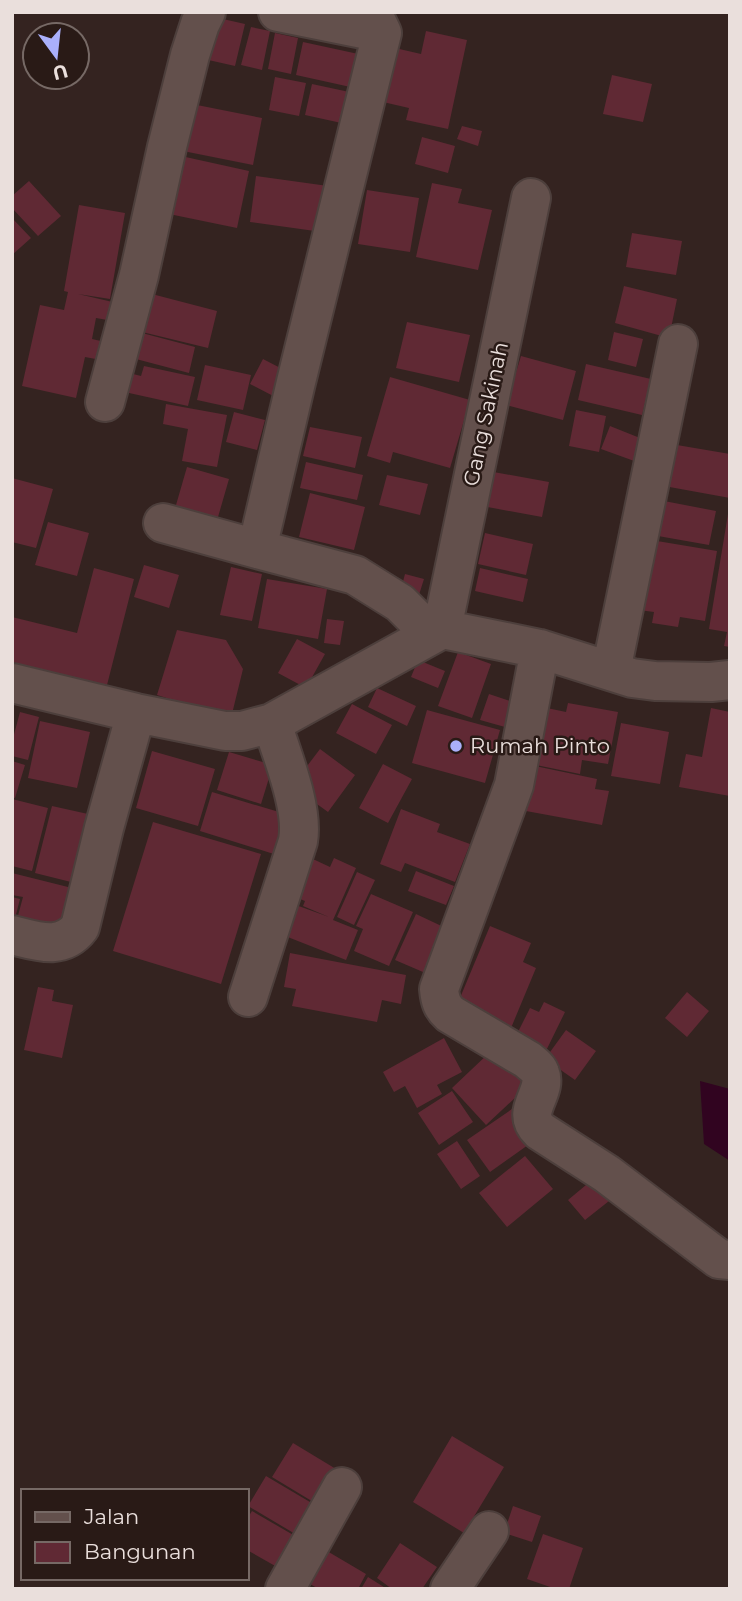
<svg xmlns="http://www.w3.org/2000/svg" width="742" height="1601" font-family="Montserrat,sans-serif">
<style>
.water{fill:#310420}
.building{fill:#602934}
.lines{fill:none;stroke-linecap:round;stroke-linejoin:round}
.minor-casing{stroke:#4d3f3c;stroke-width:42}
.minor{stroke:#63504c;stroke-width:38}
.poi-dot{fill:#aab0fb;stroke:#291a16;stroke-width:2.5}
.labels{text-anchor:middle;stroke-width:5;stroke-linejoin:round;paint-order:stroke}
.street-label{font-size:21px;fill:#eadfdc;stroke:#291a16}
.poi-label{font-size:21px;fill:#eadfdc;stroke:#291a16;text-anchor:start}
</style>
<rect width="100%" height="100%" fill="#342320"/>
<path class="water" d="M700,1081L730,1089V1161L704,1144Z"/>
<path class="building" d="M214,17L245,24L235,66L204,59Z
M251,27L270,31L262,70L241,65Z
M426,31L467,40L448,129L406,120L409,108L383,102L395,48L421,54Z
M275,33L298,38L291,74L268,69Z
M303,42L363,55L355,88L296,75Z
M612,75L652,84L643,122L603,114Z
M275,77L306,83L299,116L269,110Z
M312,84L354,93L346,124L305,115Z
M192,104L262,118L253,165L183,151Z
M462,126L482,131L478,146L457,139Z
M422,137L455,146L448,173L415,164Z
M181,156L249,171L237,228L169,214Z
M256,176L328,186L322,232L250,222Z
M29,181L61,216L38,236L12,208V196Z
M432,183L462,189L458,203L492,210L478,270L416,257Z
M367,190L419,198L410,252L358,244Z
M79,205L125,213L110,299L78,294L117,303L113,321L96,318L92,339L105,342L101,360L85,357L76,398L22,386L40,305L64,310L68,292L64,291Z
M12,218L31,238L12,255Z
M632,233L682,241L676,275L626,267Z
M624,286L677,299L669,338L615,323Z
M148,293L217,311L208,348L138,331Z
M407,322L470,335L459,382L396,368Z
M614,332L643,339L636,367L608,360Z
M142,333L195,347L189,373L136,359Z
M521,356L576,371L563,420L506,405Z
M263,359L292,374L279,399L250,384Z
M586,364L651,379L642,415L578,400Z
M205,365L251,375L243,410L197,400Z
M144,366L195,377L188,406L120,391L125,372L141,376Z
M390,377L470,400L450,468L393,452L390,463L367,456Z
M166,404L227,415L217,467L182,461L188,429L163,424Z
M576,410L606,416L599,452L569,446Z
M234,412L265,420L257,450L226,442Z
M610,426L645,440L637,462L601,449Z
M310,427L362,437L355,468L303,456Z
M671,444L730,454V498L664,486Z
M306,462L363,475L357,500L300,488Z
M187,467L229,479L216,524L174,512Z
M488,471L549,482L542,517L482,506Z
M387,475L428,484L420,515L379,505Z
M12,478L53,489L36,548L12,542Z
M310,493L365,507L354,550L299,537Z
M664,501L716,511L709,545L658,536Z
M728,514H730V647L724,646L727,632L709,629Z
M48,522L89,533L77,576L35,565Z
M485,533L533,544L526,575L478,564Z
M651,540L717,551L705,621L680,617L678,627L652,623L654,612L639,610Z
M144,565L179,575L169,608L134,597Z
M231,567L262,574L252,621L220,615Z
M94,568L134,579L107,685L12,662V617L77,633Z
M480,568L528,579L523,602L475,591Z
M405,574L424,579L418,598L400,593Z
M267,579L327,589L318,639L258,628Z
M327,619L344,621L340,645L324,643Z
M177,630L226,640L243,669L231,718L157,695Z
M297,639L325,654L306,688L278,673Z
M458,652L491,664L472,718L438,706Z
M418,660L445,671L438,688L411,677Z
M377,688L416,706L407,726L368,707Z
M489,694L513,702L505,727L480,720Z
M568,703L618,712L608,764L582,760L580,774L536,765L547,708L566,712Z
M352,704L392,725L376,754L336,733Z
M711,708L730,712V796L679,787L686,754L702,757Z
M427,710L500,730L485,783L412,763Z
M20,712L39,717L28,760L12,756V742Z
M40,721L90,732L77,788L28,778Z
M621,723L669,732L660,784L611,776Z
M320,749L355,775L328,812L292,786Z
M152,751L215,769L198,826L136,808Z
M229,752L273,765L261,804L217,790Z
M12,761L25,765L15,798L12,797Z
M383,764L412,779L388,823L359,808Z
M535,766L597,779L595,789L609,791L602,825L526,811Z
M212,792L289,815L277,855L200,831Z
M12,799L48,808L32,871L12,866Z
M52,806L88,814L71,882L35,873Z
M401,809L440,824L437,832L470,844L455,882L405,863L401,872L380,864Z
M153,822L261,854L221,984L113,951Z
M300,853L330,867L334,858L356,868L333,920L358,930L346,960L270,930L282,900L329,917L303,906L305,901L283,892Z
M416,871L454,886L446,905L408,891Z
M357,872L375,880L354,925L337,917Z
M12,873L72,888L60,934L16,923L23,897L12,895Z
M371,894L413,912L389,966L354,951L363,929L356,926Z
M12,897L20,899L13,926H12Z
M416,914L450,930L430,975L395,960Z
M490,926L531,943L523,962L536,968L511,1028L457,1005Z
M290,953L406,975L401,1004L382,1000L377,1022L292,1006L296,989L284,987Z
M38,987L54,990L52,1001L73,1005L62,1058L24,1050Z
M687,992L709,1011L687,1037L665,1018Z
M544,1002L565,1012L543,1057L513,1042L530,1008L539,1012Z
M566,1030L596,1051L575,1080L545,1059Z
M444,1038L462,1072L437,1085L442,1094L417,1108L405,1086L394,1092L383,1072Z
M490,1052L505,1069L513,1062L532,1082L486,1125L452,1088Z
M452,1091L473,1122L439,1145L418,1113Z
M512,1109L535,1140L490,1172L467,1140Z
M457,1141L480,1176L461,1189L437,1154Z
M525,1156L553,1189L507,1227L479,1193Z
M592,1180L609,1201L585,1220L568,1200Z
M452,1436L504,1467L464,1533L413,1502Z
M293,1443L336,1469L315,1503L272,1477Z
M266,1476L315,1505L297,1535L248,1506Z
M513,1506L541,1516L532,1542L504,1533Z
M252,1511L295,1536L277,1567L247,1550V1519Z
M543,1534L583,1548L569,1589H556L527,1579Z
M400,1543L437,1567L422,1589H392L377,1578Z
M327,1551L366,1574L358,1589H319L308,1583Z
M368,1577L387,1589H361Z"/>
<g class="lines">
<defs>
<path id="minor" d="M278,12L382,33
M372,12L382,33L296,382L257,549L355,575L400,603L431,634
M105,402L139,275L167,147L190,55L200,24L206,12
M163,523L257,549
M442,629L531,198
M540,649L514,785L439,989C440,1000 442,1007 450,1014L528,1060C532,1064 538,1067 540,1073C548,1093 519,1111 540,1131L607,1174L719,1259L730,1260
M611,671L678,344
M12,683L136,713L225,731H242L272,723L442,629L540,649L632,678L655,681L711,682L730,680
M12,935C37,941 62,951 80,927L104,828L136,713
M248,997L298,841C304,808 282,756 272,723
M285,1589L342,1487
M450,1589L489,1531"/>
</defs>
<use href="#minor" class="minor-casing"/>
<use href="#minor" class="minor"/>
</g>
<circle class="poi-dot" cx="456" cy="746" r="7"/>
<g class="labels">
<g class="street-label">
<text transform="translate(486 414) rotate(-78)" y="7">Gang Sakinah</text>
</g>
<g class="poi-label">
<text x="470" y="753">Rumah Pinto</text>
</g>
</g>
<rect width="742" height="1601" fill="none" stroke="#eadfdc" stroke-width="28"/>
<rect x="21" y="1489" width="228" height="91" fill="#291a16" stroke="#766965" stroke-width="2"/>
<rect x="35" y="1512" width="35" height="10" fill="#63504c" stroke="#766965" stroke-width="2"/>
<text x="84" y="1524" font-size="21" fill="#eadfdc">Jalan</text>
<rect x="35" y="1542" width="35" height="21" fill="#602934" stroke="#766965" stroke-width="2"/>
<text x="84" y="1559" font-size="21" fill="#eadfdc">Bangunan</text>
<g transform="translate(56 56) rotate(165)"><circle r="33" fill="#291a16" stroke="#766965" stroke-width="2"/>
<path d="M0-5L12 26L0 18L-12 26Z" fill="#aab0fb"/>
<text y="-10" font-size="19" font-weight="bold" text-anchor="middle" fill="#eadfdc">U</text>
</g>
</svg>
